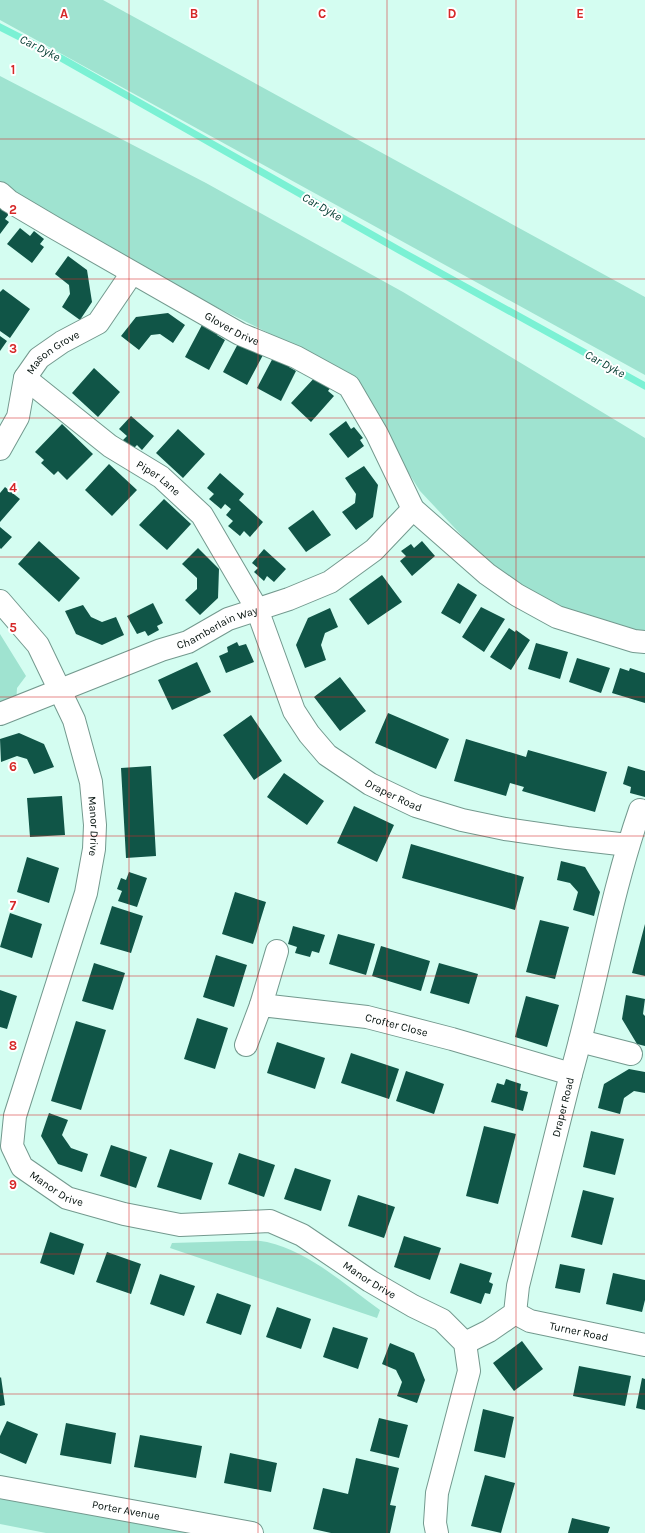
<svg xmlns="http://www.w3.org/2000/svg" width="645" height="1533" font-family="Karla,sans-serif">
<style>
.green{fill:#9fe3d0}
.lines{fill:none;stroke-linecap:round;stroke-linejoin:round}
.stream{stroke:#7bf1d4;stroke-width:7}
.building{fill:#105547}
.minor-casing{stroke:#73998e;stroke-width:24}
.minor{stroke:#fff;stroke-width:22}
.grid{fill:none;stroke:#d62828;stroke-width:1;stroke-opacity:0.55}
.labels{text-anchor:middle;stroke-width:4;stroke-linejoin:round;paint-order:stroke}
.street-label{font-size:11px;fill:#03100c;stroke:#fff}
.water-label{font-size:12px;font-style:italic;fill:#003a2f;stroke:#fff}
.grid-label{font-size:13px;text-anchor:middle;font-weight:bold;fill:#d62828;stroke:#fff;stroke-width:4;stroke-linejoin:round;paint-order:stroke}
</style>
<rect width="100%" height="100%" fill="#d4fdf1"/>
<path class="green" d="M0,0H103L645,297V375L0,20Z
M0,76L206,183L403,292L645,438V635L578,615L534,593L481,556L420,491L391,445L353,375L168,283L0,185Z
M0,634L26,676L17,688L16,704L0,710Z
M239,1241C248,1241 258,1240 267,1242C310,1252 345,1285 380,1310L377,1318L170,1248L172,1243Z
M0,1498L190,1533H46L0,1524Z"/>
<g class="lines">
<path class="stream" d="M0,27L61,58L406,254L645,386"/>
</g>
<path class="building" d="M0,207L9,214L5,219L9,222L0,234Z
M20,228L30,236L34,231L44,239L40,244L44,247L32,263L7,244Z
M68,256L87,270L92,302L80,320L62,307L70,294L69,285L55,274Z
M3,289L30,309L10,338L0,331V292Z
M168,313L185,325L173,343L160,334L151,335L139,350L121,336L136,317Z
M203,323L219,332L217,335L225,340L209,370L185,357Z
M0,336L7,341L0,351Z
M241,338L263,355L247,385L223,372Z
M275,354L291,363L289,367L296,371L281,401L257,388Z
M94,368L120,392L98,417L72,393Z
M317,375L331,387L328,391L334,396L311,422L291,403Z
M131,416L154,436L142,450L137,445L132,450L122,441L127,436L119,429Z
M346,421L351,429L354,427L363,438L360,440L364,446L348,458L329,434Z
M62,424L93,454L67,480L58,471L54,475L41,463L44,460L35,452Z
M178,429L205,454L183,478L156,453Z
M109,464L137,490L112,516L85,490Z
M364,466L378,485L373,517L356,530L342,512L355,503L356,494L345,478Z
M220,473L244,494L239,500L263,522L250,537L244,531L240,536L228,526L233,521L226,515L231,509L225,504L221,509L209,499L214,494L207,488Z
M5,487L20,499L0,522V493Z
M164,499L191,524L167,550L139,525Z
M313,510L331,535L306,552L288,528Z
M0,527L12,537L1,549L0,548Z
M39,541L80,578L59,602L18,564Z
M422,541L435,556L412,576L400,561L406,556L401,551L411,544L414,548Z
M198,548L219,569L218,598L200,615L185,600L197,589V578L182,564Z
M264,549L286,569L274,582L267,576L264,581L254,572L258,568L252,563Z
M382,575L402,602L368,625L349,599Z
M458,583L477,595L460,624L441,613Z
M153,603L163,623L157,626L159,630L148,636L145,631L137,634L127,616Z
M83,605L91,617L102,622L116,617L124,635L102,645L76,634L65,611Z
M481,607L505,619L484,652L462,637Z
M330,608L338,627L325,633L321,645L326,660L305,668L296,645L308,618Z
M509,628L515,632L516,630L530,640L511,670L490,657Z
M237,642L239,646L246,644L254,662L226,673L219,656L228,652L227,647Z
M536,643L568,652L560,679L528,669Z
M577,658L610,668L601,693L569,682Z
M197,662L211,692L172,710L158,680Z
M620,668L629,671L630,668L645,673V703L612,693Z
M340,677L366,711L340,731L314,697Z
M388,713L449,739L436,769L375,743Z
M251,715L282,761L254,780L223,735Z
M19,733L44,744L54,767L34,774L27,759L17,756L1,762L0,739Z
M466,739L526,757L528,750L607,772L595,812L522,791L524,787L510,783L506,796L454,781Z
M151,766L156,856L126,858L121,768Z
M628,766L645,771V797L630,793L631,787L623,784Z
M284,773L324,801L307,825L267,797Z
M62,796L65,835L30,837L27,798Z
M354,806L394,825L377,862L337,843Z
M411,844L524,877L515,910L402,878Z
M27,857L59,868L49,903L17,892Z
M561,861L585,867L600,892L594,916L573,910L578,892L570,883L557,880Z
M129,872L147,878L137,907L118,901L122,891L117,889L121,878L126,880Z
M235,892L266,902L253,944L222,934Z
M112,906L143,916L131,953L100,944Z
M10,913L42,924L32,958L0,947Z
M540,920L569,927L555,979L526,972Z
M645,924V976L632,973Z
M293,926L325,935L319,953L312,951L310,957L295,953L297,947L288,944Z
M338,934L375,944L366,975L329,964Z
M381,946L430,961L421,991L372,976Z
M216,955L247,965L234,1007L203,997Z
M94,963L125,973L113,1010L82,1001Z
M439,963L478,974L469,1004L430,993Z
M0,990L17,996L7,1029L0,1027Z
M626,995L645,999L643,1014L645,1016V1046L637,1044L622,1019Z
M526,996L559,1005L547,1047L515,1037Z
M197,1018L228,1028L215,1069L184,1059Z
M76,1021L106,1030L81,1110L51,1101Z
M277,1042L325,1058L315,1089L267,1073Z
M351,1053L399,1069L389,1099L341,1083Z
M629,1069L645,1072V1093L634,1091L624,1098L620,1114L598,1108L604,1084Z
M406,1071L444,1084L434,1114L396,1101Z
M506,1079L521,1084L520,1090L528,1092L523,1111L491,1102L497,1083L504,1085Z
M49,1113L68,1120L62,1135L71,1148L88,1154L82,1172L58,1164L41,1136Z
M484,1126L516,1134L498,1204L466,1196Z
M591,1131L624,1139L615,1175L583,1167Z
M111,1145L147,1157L136,1188L100,1176Z
M170,1149L213,1163L201,1200L157,1187Z
M239,1153L275,1165L264,1197L228,1184Z
M295,1168L331,1180L321,1211L284,1199Z
M583,1190L614,1198L602,1245L571,1237Z
M358,1195L395,1207L384,1238L348,1226Z
M50,1232L84,1244L74,1275L40,1263Z
M404,1236L441,1248L430,1280L394,1267Z
M107,1252L141,1264L131,1294L96,1282Z
M460,1263L492,1273L489,1282L493,1284L490,1294L485,1293L481,1304L450,1293Z
M560,1264L585,1269L580,1293L555,1288Z
M613,1273L645,1280V1300L642,1312L606,1304Z
M160,1274L195,1286L184,1316L150,1304Z
M217,1293L251,1305L241,1335L206,1323Z
M277,1307L311,1319L301,1349L266,1337Z
M333,1327L368,1338L358,1369L323,1357Z
M522,1341L543,1369L514,1391L493,1363Z
M390,1343L414,1353L425,1380L417,1403L397,1396L402,1382L396,1370L382,1364Z
M579,1366L631,1376L625,1406L573,1396Z
M1,1377L5,1405L0,1406V1378Z
M642,1378L645,1379V1410L636,1408Z
M483,1409L514,1417L505,1458L474,1451Z
M379,1418L408,1425L399,1458L370,1451Z
M7,1421L38,1434L26,1464L0,1453V1436Z
M66,1423L116,1433L111,1464L60,1455Z
M140,1435L202,1446L196,1478L134,1467Z
M230,1453L277,1463L271,1492L224,1483Z
M356,1458L399,1468L390,1505L396,1506L390,1533H331L313,1529L323,1488L348,1494Z
M485,1475L515,1483L501,1533L471,1526Z
M572,1518L610,1527L608,1533H568Z"/>
<g class="lines">
<defs>
<g id="minor">
<path id="s1" d="M0,193L9,201L53,227L240,334L296,357L349,386L377,434L413,509L487,574L517,595L557,617L634,641L645,642"/>
<path id="s2" d="M25,378L110,446L161,477L202,515L257,609L294,711L309,734L327,755L370,784L416,806L462,820L505,829L567,838L628,845"/>
<path id="s3" d="M0,449L18,417L25,378L39,358L62,342L98,323L132,273"/>
<path id="s4" d="M0,601L38,645L74,720L91,782L95,825L94,849L86,893L15,1116L12,1146L22,1167L67,1198L124,1214L180,1225L270,1221L302,1235L370,1281L413,1306L442,1320L465,1343L469,1371L437,1493L435,1523L437,1533"/>
<path id="s5" d="M0,714L161,650L188,642L228,619L289,599L330,582L374,550L413,509"/>
<path d="M261,1005L277,951"/>
<path d="M580,1041L631,1054"/>
<path id="s6" d="M246,1045L261,1005L367,1017L452,1039L571,1074"/>
<path id="s7" d="M515,1313L530,1321L645,1345"/>
<path id="s8" d="M465,1343L489,1331L515,1313L518,1286L571,1074C596,987 610,896 640,810"/>
<path id="s9" d="M0,1487L252,1533"/>
</g>
</defs>
<use href="#minor" class="minor-casing"/>
<use href="#minor" class="minor"/>
</g>
<path class="grid" d="M129,0V1533M258,0V1533M387,0V1533M516,0V1533M0,139H645M0,279H645M0,418H645M0,557H645M0,697H645M0,836H645M0,976H645M0,1115H645M0,1254H645M0,1394H645"/>
<g class="labels">
<g class="street-label">
<text dy="4" stroke="none"><textPath href="#s1" startOffset="269">Glover Drive</textPath></text>
<text dy="4" stroke="none"><textPath href="#s3" startOffset="115">Mason Grove</textPath></text>
<text dy="4" stroke="none"><textPath href="#s2" startOffset="167">Piper Lane</textPath></text>
<text dy="4" stroke="none"><textPath href="#s5" startOffset="234">Chamberlain Way</textPath></text>
<text dy="4" stroke="none"><textPath href="#s2" startOffset="575">Draper Road</textPath></text>
<text dy="4" stroke="none"><textPath href="#s4" startOffset="250">Manor Drive</textPath></text>
<text dy="4" stroke="none"><textPath href="#s6" startOffset="180">Crofter Close</textPath></text>
<text dy="4" stroke="none"><textPath href="#s8" startOffset="270">Draper Road</textPath></text>
<text dy="4" stroke="none"><textPath href="#s4" startOffset="646">Manor Drive</textPath></text>
<text dy="4" stroke="none"><textPath href="#s4" startOffset="982">Manor Drive</textPath></text>
<text dy="4" stroke="none"><textPath href="#s7" startOffset="67">Turner Road</textPath></text>
<text dy="4" stroke="none"><textPath href="#s9" startOffset="128">Porter Avenue</textPath></text>
</g>
<g class="water-label">
<text transform="translate(40 48) rotate(27)" y="4">Car Dyke</text>
<text transform="translate(322 207) rotate(30)" y="4">Car Dyke</text>
<text transform="translate(605 364) rotate(29)" y="4">Car Dyke</text>
</g>
</g>
<g class="grid-label">
<text x="64" y="18">A</text>
<text x="194" y="18">B</text>
<text x="322" y="18">C</text>
<text x="452" y="18">D</text>
<text x="580" y="18">E</text>
<text x="13" y="74">1</text>
<text x="13" y="214">2</text>
<text x="13" y="353">3</text>
<text x="13" y="492">4</text>
<text x="13" y="632">5</text>
<text x="13" y="771">6</text>
<text x="13" y="910">7</text>
<text x="13" y="1050">8</text>
<text x="13" y="1189">9</text>
</g>
</svg>
